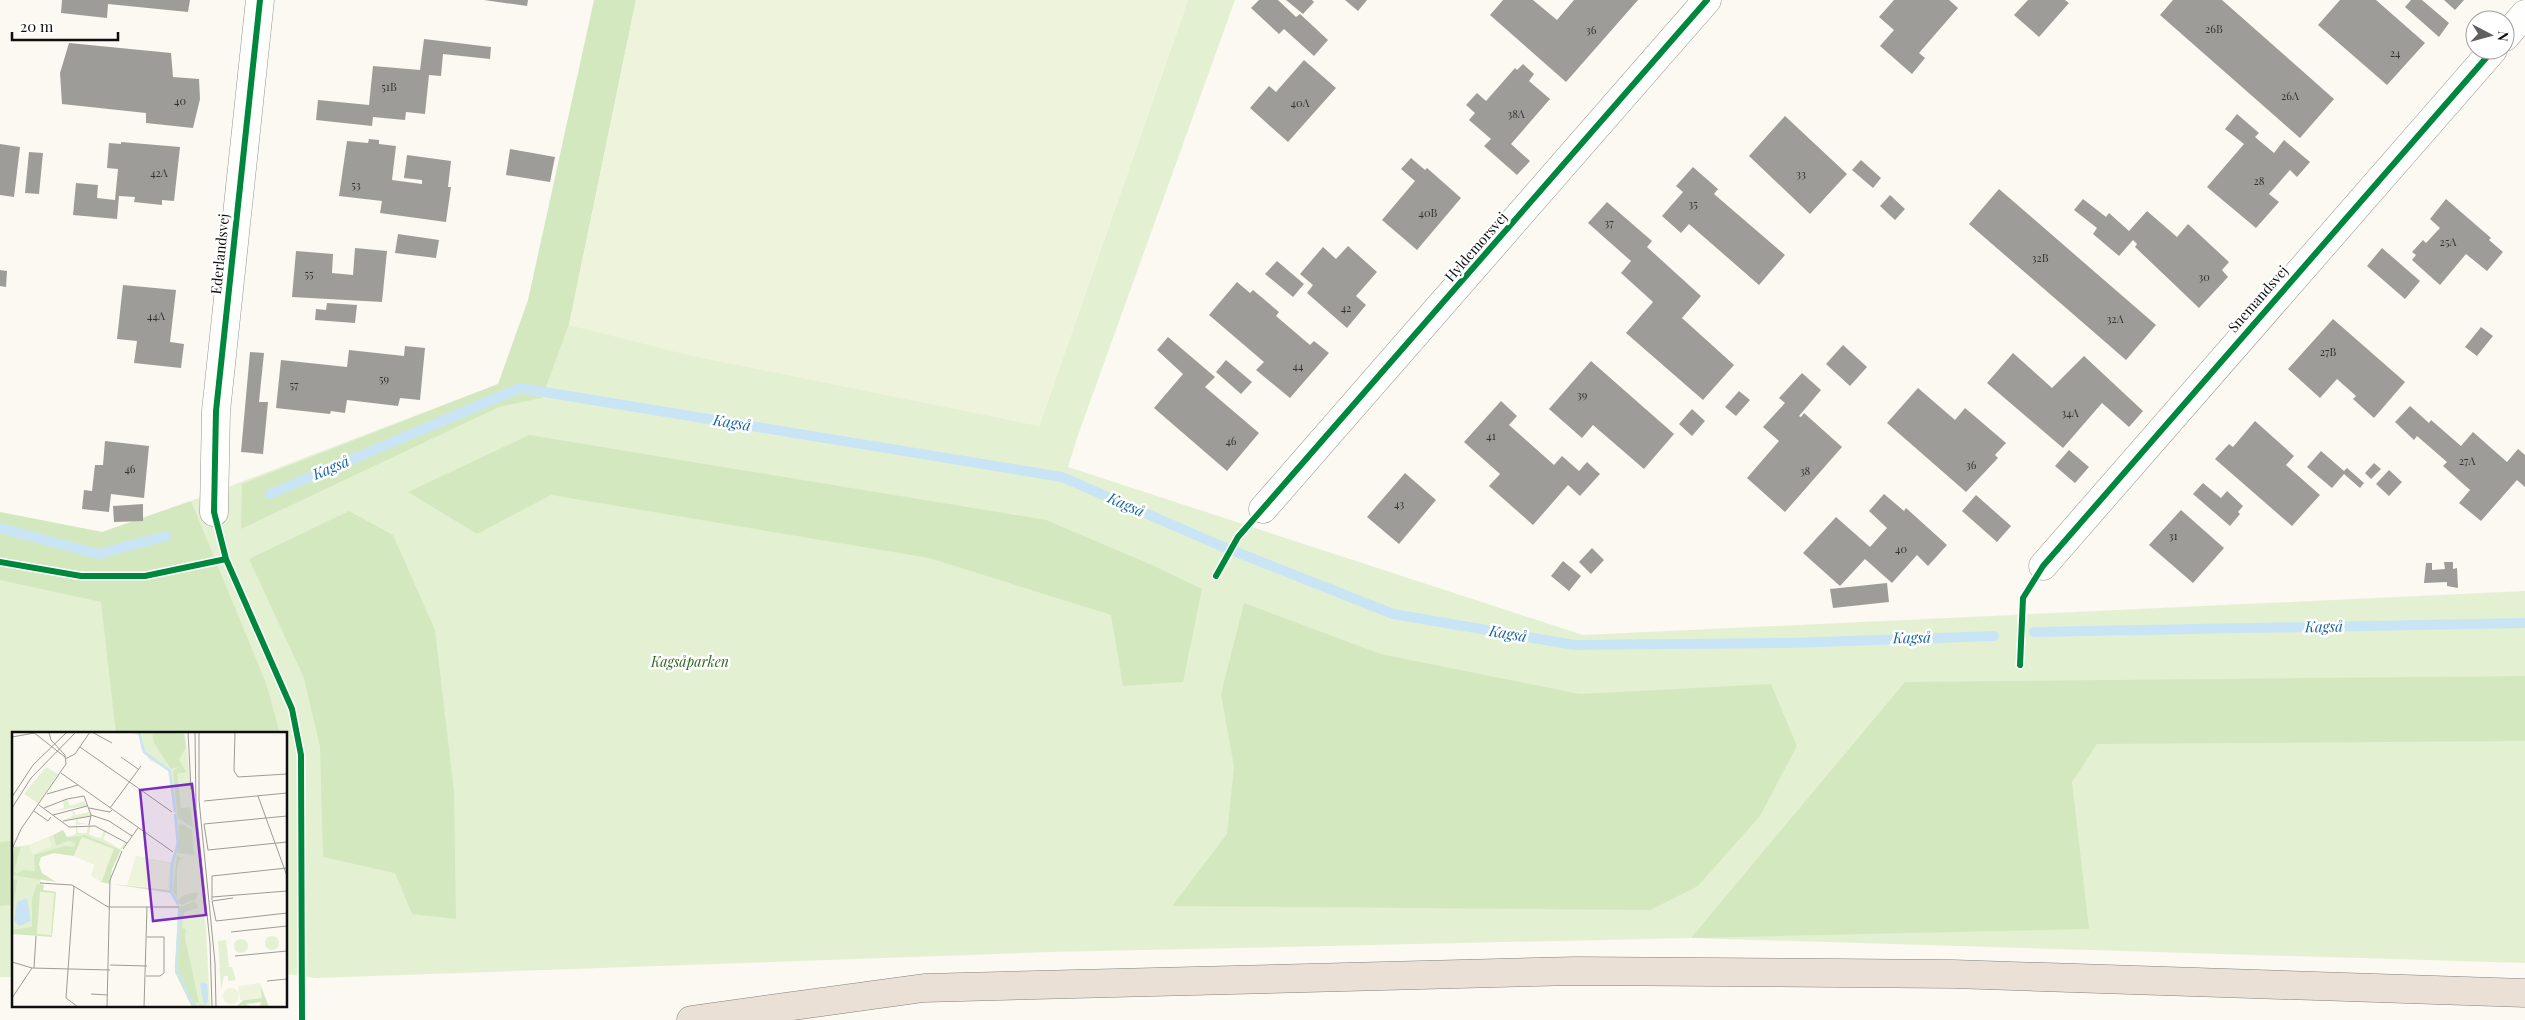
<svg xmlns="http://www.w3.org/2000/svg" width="2525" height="1020" font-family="'Playfair Display',serif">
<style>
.green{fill:#e4f0d2}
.forest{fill:#d4e8c0}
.pitch{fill:#eef4dc}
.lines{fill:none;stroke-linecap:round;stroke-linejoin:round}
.stream{stroke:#c9e5f5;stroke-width:10}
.building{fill:#9e9c98}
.street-casing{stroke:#959491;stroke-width:29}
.highway-casing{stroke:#82817e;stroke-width:29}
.street{stroke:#fefefd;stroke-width:28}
.highway{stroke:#eae0d5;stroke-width:28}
.cycleway-casing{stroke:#fff;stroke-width:9}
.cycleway{stroke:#00873e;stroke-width:6}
.labels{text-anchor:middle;stroke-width:5;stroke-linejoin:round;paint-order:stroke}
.number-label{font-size:11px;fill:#323230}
.street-label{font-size:14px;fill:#0e0e0e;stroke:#fff}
.park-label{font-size:14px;font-style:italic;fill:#2c661e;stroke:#fff}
.water-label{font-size:15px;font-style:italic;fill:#1663a0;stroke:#fff}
.inset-river{fill:none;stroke:#c9e5f5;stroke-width:2.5}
.inset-road{fill:none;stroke:#9c9b97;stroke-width:1}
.view{fill:#7b2cbf;fill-opacity:0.15;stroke:#7b2cbf;stroke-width:2.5}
.inset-edge{fill:none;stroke:#0e0e0e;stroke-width:2.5}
</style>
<rect width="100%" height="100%" fill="#fbf9f2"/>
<path class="green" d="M1188,0H1235L1078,435L1068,467L1583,635L2525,591V963L1691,938L1050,952L316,978L286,974V734H14V977H0V512L102,532L191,501L498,384L542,398L569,325L1039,426Z"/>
<path class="forest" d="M594,0H636L569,325L542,398L499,407L241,529L242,484L498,384L528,300Z
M529,435L1046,520L1152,565L1202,589L1183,682L1123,686L1111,615L929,558L551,495L477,534L408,492Z
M191,501L266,683L280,734H116L101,602L0,580V512L102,532Z
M349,511L393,535L435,630L454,791L456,919L412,914L395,873L323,857L320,747L304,678L249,559Z
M1244,603L1381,654L1580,694L1771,684L1797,746L1760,816L1698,886L1650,910L1172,906L1227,834L1234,767L1221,694Z
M2525,676V741L2097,744L2072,782L2089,929L1691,938L1905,682Z
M14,841V904L0,906V842Z"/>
<path class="pitch" d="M636,0H1188L1039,426L692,356L569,325Z"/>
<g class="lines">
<path class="stream" d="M270,494L520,388L1062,477L1221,546L1393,614L1575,645L1790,643L1994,636
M0,528L98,554L166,536
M2034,632L2525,623"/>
</g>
<path class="building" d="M62,0H190L188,12L108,4L107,18L61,13Z
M484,0H528L527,6Z
M1259,0H1278L1296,17L1300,14L1328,40L1314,56L1284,29L1279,34L1251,8Z
M1286,0H1312L1314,2L1303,14Z
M1345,0H1367L1358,11Z
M1503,0H1533L1557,20L1574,0H1638L1566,82L1490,15Z
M1894,0H1949L1958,8L1919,53L1925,58L1912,74L1880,46L1894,30L1879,17Z
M2028,0H2065L2069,3L2039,37L2014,15Z
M2173,0H2222L2334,99L2300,138L2160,15Z
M2340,0H2376L2425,43L2387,85L2318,25Z
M2411,0H2422L2449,23L2439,37L2405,7Z
M2444,0H2464L2455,10Z
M424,39L491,47L490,59L443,54L441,76L429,75L425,114L406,112L405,120L373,117L372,126L316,120L318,100L369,105L373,66L420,70Z
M69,43L171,53L173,77L199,79L200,99L193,128L146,123V113L62,104L60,73Z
M1304,60L1336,88L1288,142L1250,108L1269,86L1276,92Z
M1523,64L1534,74L1529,81L1550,99L1511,144L1530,161L1517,175L1484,146L1491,139L1469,120L1475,113L1466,105L1477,93L1486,101L1515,68L1517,70Z
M2237,114L2259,133L2255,137L2274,153L2284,140L2310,162L2297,177L2290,170L2269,194L2279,202L2256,228L2207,187L2244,144L2225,129Z
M1785,116L1847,174L1810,214L1749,156Z
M369,139L379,140V144L396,146L392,180L422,184V180L404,178L407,155L451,161L448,187H451L446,222L380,213L382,201L339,196L347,141L368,143Z
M121,142L180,147L174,201L162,200V205L134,202L135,197L119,196L117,219L73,215L76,183L98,185L97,198L115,200L118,169L107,168L109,143L121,144Z
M0,144L20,147L14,197L0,195Z
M510,149L555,157L550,182L506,175Z
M29,152L43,153L39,194L25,193Z
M1411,158L1425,170L1427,168L1461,198L1417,250L1382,220L1415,181L1401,169Z
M1861,160L1881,178L1873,188L1852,170Z
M1693,167L1718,189L1714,194L1785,255L1759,285L1689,224L1681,233L1662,216L1683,192L1676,186Z
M1999,189L2156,325L2126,360L1969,224Z
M1890,195L1905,209L1895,220L1880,206Z
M2083,199L2106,217L2109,213L2129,231L2147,211L2177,237L2188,224L2229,262L2222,270L2228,277L2199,308L2135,247L2137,244L2133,240L2119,256L2093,234L2097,228L2074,210Z
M2446,199L2491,238L2489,240L2503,252L2487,271L2466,254L2440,285L2412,260L2416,255L2412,252L2423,240L2426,243L2440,228L2430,219Z
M1607,202L1652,241L1647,247L1701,296L1682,318L1734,365L1703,400L1626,333L1653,302L1621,273L1631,261L1588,223Z
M398,234L439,240L436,258L395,253Z
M1348,246L1377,272L1356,296L1366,305L1347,328L1307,293L1313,285L1300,274L1323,247L1336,259Z
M355,248L387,251L382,302L292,297L296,251L333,254L332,273L353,275Z
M2382,248L2420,281L2405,299L2367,266Z
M1277,261L1304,284L1293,297L1265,274Z
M0,270L7,271L6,287L0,286Z
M1237,282L1250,293L1253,290L1279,312L1276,316L1310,345L1314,341L1329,353L1290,398L1256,370L1264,362L1209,315Z
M123,285L176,290L170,342L184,344L181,368L134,363L137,341L117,339Z
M327,303L357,305L355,323L315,320L316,309L326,310Z
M2333,319L2405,382L2374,418L2353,399L2356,396L2337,379L2320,398L2288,369Z
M2481,327L2493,336L2477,356L2465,347Z
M1168,337L1215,377L1205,387L1259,433L1227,471L1154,408L1183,374L1157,350Z
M1843,345L1867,367L1850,386L1826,364Z
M405,346L425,348L420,400L400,398L398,406L347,400L345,413L331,411L330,414L276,408L281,360L347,367L349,350L404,356Z
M250,352L264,353L259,402H268L263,454L241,452Z
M2013,353L2052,388L2084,356L2143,411L2129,427L2102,403L2063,448L1987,383Z
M1226,360L1252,382L1241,394L1216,372Z
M1591,361L1674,434L1644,469L1593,425L1582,438L1549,409Z
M1802,373L1821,390L1799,416L1801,417L1804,413L1842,447L1785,512L1747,478L1779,441L1763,427L1785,403L1779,398Z
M1918,388L1955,420L1965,408L2006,443L1995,455L1998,458L1966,492L1887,423Z
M1739,391L1750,400L1736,416L1725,407Z
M1501,401L1517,416L1509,425L1554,465L1562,456L1579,471L1587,462L1600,474L1580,496L1568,485L1533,525L1489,486L1500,474L1464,442Z
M2410,406L2429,423L2431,420L2461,446L2473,432L2507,462L2518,449L2525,455V487L2517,480L2481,521L2459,503L2470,490L2443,466L2447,462L2417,436L2414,440L2395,422Z
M1692,409L1705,421L1692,436L1679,424Z
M2255,421L2294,456L2286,465L2320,495L2292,526L2215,459L2229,444L2233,447Z
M105,441L149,446L144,498L111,494L109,512L82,509L84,490L92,491L95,465H103Z
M2069,450L2089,467L2075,483L2055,466Z
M2321,451L2344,471L2347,468L2364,483L2360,488L2344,474L2332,488L2307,467Z
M2374,463L2381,469L2371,479L2365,473Z
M2389,470L2402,482L2389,496L2376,484Z
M1405,473L1436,500L1399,544L1367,517Z
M2203,483L2221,498L2227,491L2243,506L2238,512L2240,514L2230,526L2193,494Z
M1884,494L1904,511L1906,508L1947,545L1928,566L1917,555L1892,583L1865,559L1840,586L1803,553L1836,517L1870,547L1887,528L1869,511Z
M1976,495L2011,526L1997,542L1962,511Z
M143,504V521L114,522L113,506Z
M2181,510L2224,548L2193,583L2149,545Z
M1592,548L1604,560L1591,574L1579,562Z
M1563,561L1581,576L1569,591L1551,576Z
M2444,562H2453V569L2457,568L2458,588L2447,586V582L2424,583L2426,563H2432V570L2445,569Z
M1887,583L1889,602L1833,608L1830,589Z"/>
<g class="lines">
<defs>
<path id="street" d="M2505,37L2525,14
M1263,509L1707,0
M214,512L216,411L260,0
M2043,566L2493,50"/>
<path id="highway" d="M691,1020L924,988L1576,971L1953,974L2525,993"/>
</defs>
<use href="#street" class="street-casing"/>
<use href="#highway" class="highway-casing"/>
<use href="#street" class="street"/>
<use href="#highway" class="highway"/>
<defs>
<path id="cycleway" d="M260,0L216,411L214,512L226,559L292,709L301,755L302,1020
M0,562L81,576H145L226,559
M1216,576L1238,537L1707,0
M2020,665L2023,598L2043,566L2493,50"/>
</defs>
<use href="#cycleway" class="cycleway-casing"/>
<use href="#cycleway" class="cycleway"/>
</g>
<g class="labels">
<g class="number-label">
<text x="2214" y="33">26B</text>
<text x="1591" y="34">36</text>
<text x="2395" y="57">24</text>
<text x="389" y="91">51B</text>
<text x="2290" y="100">26A</text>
<text x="180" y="105">40</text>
<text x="1300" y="107">40A</text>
<text x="1516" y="118">38A</text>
<text x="159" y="177">42A</text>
<text x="1801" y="178">33</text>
<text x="2259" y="185">28</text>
<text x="356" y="189">53</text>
<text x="1693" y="208">35</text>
<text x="1428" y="217">40B</text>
<text x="1609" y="227">37</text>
<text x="2448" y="246">25A</text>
<text x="2040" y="262">32B</text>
<text x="309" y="278">55</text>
<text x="2204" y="281">30</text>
<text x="1346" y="312">42</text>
<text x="156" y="320">44A</text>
<text x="2115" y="323">32A</text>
<text x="2328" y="356">27B</text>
<text x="1298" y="370">44</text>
<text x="384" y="383">59</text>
<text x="294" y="389">57</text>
<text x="1582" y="399">39</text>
<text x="2070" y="417">34A</text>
<text x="1491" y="440">41</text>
<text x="1231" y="445">46</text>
<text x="2467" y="465">27A</text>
<text x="1971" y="469">36</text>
<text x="130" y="473">46</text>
<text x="1805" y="475">38</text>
<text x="1399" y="508">43</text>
<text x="2173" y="540">31</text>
<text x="1901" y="553">40</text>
</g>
<g class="street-label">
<text transform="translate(1476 247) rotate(-49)" y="5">Hyldemorsvej</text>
<text transform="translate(220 254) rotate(-84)" y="5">Ederlandsvej</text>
<text transform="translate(2258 299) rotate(-49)" y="5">Snemandsvej</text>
</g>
<g class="park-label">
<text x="690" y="667">Kagsåparken</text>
</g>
<g class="water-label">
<text transform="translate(732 423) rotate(9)" y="5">Kagså</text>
<text transform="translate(331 468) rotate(-23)" y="5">Kagså</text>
<text transform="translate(1126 505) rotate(24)" y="5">Kagså</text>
<text transform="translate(2324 627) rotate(-1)" y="5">Kagså</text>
<text transform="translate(1508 634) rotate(10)" y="5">Kagså</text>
<text transform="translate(1912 638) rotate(-1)" y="5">Kagså</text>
</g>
</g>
<g transform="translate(12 732)">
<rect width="275" height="275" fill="#fbf9f2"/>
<path d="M173,0L194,197L198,275H180L163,240L168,180L159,158L155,157L158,133L124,124L160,131L166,103L156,38L138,28L129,16L127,3L120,1ZM34,35L46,42L26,71L12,62ZM55,67L58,74L72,69L75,74L60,76L64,83L77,80L78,84L51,88L61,84L60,76L39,80L52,76L51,69ZM64,85L67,91H75L65,93L66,101H75L76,93L79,94L77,102L83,105L89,106L92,98L95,99L91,107L108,117L113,110L115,111L109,118L73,103L58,104L64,102ZM41,103L44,112L69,107L62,124L42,121L23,127L31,158L42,159L39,203L0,202L2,115L17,113ZM253 211a7 7 0 1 1 14 0a7 7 0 1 1-14 0ZM222 214a7 7 0 1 1 14 0a7 7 0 1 1-14 0ZM214,208L217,235H220L224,248L216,249V244H212L209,258L206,209Z" fill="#e4f0d2"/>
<path d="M145,0L172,2L174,15L167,27L174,40L165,42L169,76L178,75L181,96L166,86L161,39L167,35L159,37L143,13L140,2ZM170,92L180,98L182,123L166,121L167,93ZM51,98L55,105L73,103L109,118L100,137L98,152L89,150L94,138L69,107L62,124L42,121L29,125L27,132L30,141L44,150L0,143L2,115H9L2,139L5,142L10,138L23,139L22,123L53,114L62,115L63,111L57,109L44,113L41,103ZM165,123L171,127L167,128L165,137V165L161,159ZM0,147L5,148L0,186L1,153ZM25,152L32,153L31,158L44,160L40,205L0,202V198L20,195V166ZM100,152L159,158L167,173L158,161ZM186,160L184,167L169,173L166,168L172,163ZM183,169L186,176L172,180L170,196L174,197L173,206L187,271L183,270L185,274L188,272L198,275H180L163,240L166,176ZM248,252L257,275H247L249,270L234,272L240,275H224L231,268L249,266Z" fill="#d4e8c0"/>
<path d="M36,105L40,114L21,122L17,113ZM70,105L102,117L89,150L79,144L82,133L62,124ZM124,124L158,132L155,157L115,153ZM28,160L42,161L39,203L25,202ZM248,251L250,266L228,268L226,254ZM211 264a8 8 0 1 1 16 0a8 8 0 1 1-16 0Z" fill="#eef4dc"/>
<path d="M15,166L19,189L7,194L2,188L5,170ZM191,250L195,252L196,262V270L192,273L188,252Z" fill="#c9e5f5"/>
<path class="inset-river" d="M127,0L132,20L158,39L163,80M163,82L166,113L160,131L159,160L166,172M168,177L164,235L182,275"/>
<path class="inset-road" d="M21,0L53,25M80,0L100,11M176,0L179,57M183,0L184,77L198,211L200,275M187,0V68L203,231L204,275M223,0L222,39L226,45L275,42M0,5L22,1M68,15L160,80M109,25L126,37M53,27L63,22L78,0M49,41L161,120M35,62L66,53M72,64L79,83L77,93M246,64L275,144M0,65L21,33L55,0M192,69L275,61M27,73L57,95L83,94L115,111M0,76L19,46L64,0M32,76L55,67L72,64M77,76L98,80L100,78M98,76L129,34M22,79L36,89L39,85M41,83L75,74M79,83L97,89L120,104M275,84L192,92L196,118L275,110M51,89L79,84M0,117L9,97L54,32L53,23L39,8L37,0M111,117L126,96M28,151L60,153L96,175H167M62,154L54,266L66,275M200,165L275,159M221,166L200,169L204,189L275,181M200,168V144L275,136M219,200L275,194M223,224L275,219M0,230L20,236L98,238M98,233L135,234M22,236L24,204M134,244H148L152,241V205H135M255,249L275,247M79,262L96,263M0,266L20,236M95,275L98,148L110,119M132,275L135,175"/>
<path class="view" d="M180,52L194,183L141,189L128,58Z"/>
<rect width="275" height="275" class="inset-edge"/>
</g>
<g transform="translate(2490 35) rotate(96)"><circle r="24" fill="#ffffff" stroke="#9f9f9f"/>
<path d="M0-4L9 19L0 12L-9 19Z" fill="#61605e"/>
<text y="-8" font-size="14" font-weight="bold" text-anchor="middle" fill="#0e0e0e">N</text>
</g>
<path d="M12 32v8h106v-8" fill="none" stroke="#0e0e0e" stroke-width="2.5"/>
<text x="20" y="32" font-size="15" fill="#0e0e0e" stroke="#ffffff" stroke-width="4" paint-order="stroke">20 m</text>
</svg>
